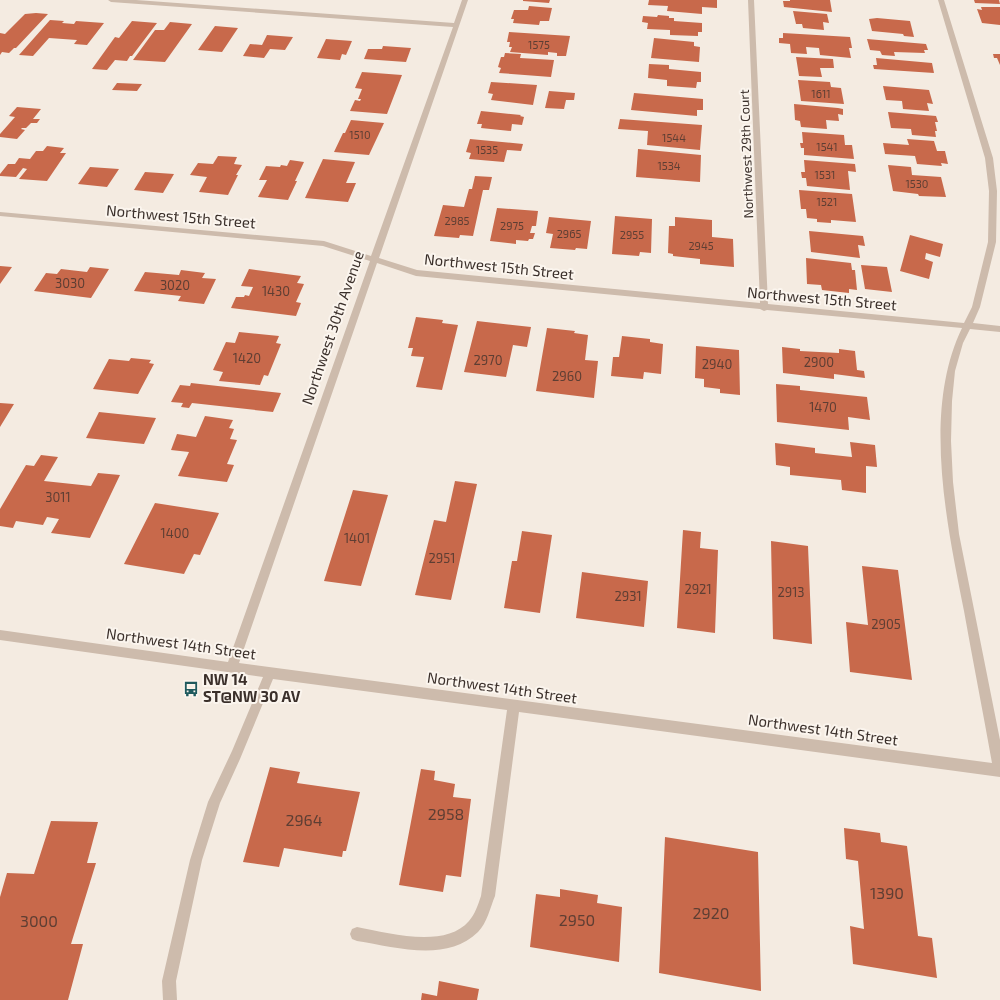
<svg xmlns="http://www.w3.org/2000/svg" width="1000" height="1000" font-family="'Exo 2',sans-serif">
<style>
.building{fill:#c8694b}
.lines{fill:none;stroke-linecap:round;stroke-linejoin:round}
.minor{fill:#cdbbac;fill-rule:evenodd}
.labels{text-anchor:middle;stroke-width:4;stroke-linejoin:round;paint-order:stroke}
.far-number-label{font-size:11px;fill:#5e3e33}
.far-street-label{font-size:13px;fill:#3b302b;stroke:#fbf5ee}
.number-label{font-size:13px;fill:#5e3e33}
.street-label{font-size:15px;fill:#3b302b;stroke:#fbf5ee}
.poi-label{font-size:15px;font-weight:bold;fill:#3b302b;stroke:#fbf5ee;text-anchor:start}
.near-number-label{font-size:16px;fill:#5e3e33}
</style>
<rect width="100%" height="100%" fill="#f4ebe1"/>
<path class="building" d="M523,0H550L549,3L523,1Z
M649,0H717V8L702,7V14L667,11L668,6L648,5Z
M790,0H830L832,12L784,7L783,1H790Z
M974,0H999L1000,4L975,3Z
M529,6L552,8L549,21H540L539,25L513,23L514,19H511L514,10H528Z
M981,7H1000V25L982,23L977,9L982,10Z
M793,11L827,14L829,23L823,22L824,30L803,28L802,24H796Z
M36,13L48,14L16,48H14L9,53L2,52L0,55V33L5,34L25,14Z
M658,15L669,16V18H674V21L702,23V32H698V36L670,35V30L647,29L648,23L642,22L643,16L657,17Z
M877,18L910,21L914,37L904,36L903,34L872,31L869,19Z
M50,20L64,21L62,23L74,24L76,21L104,23L87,45L74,44L77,40L49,38L33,56L19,55Z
M132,21L157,23L132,56H130L127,61L115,60L107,70L92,69L115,37L119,38Z
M170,22L192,24L165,62L133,60L155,30H164Z
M215,26L238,28L222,52L198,50Z
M509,32L570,36L566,56H557V53L548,52V55L510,52L512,47H509L510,42H507Z
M783,33L850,37L852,48H849L851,58L820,55L819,48L806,47L807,54L791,53L790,44L779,43V38H783Z
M267,35L293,37L285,50L270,49L264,58L243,56L250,44L262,45Z
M654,38L694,42V46L700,47L699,62L651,58Z
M326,39L352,41L346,55L342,54L340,60L317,58Z
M867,39L926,44L928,50H924L925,53L894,52L895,56L882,55L880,51L870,50Z
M383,46L411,48L406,62L364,59L368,49H382Z
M505,53L521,54L520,58L554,60L551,77L499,73L501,68L498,67L501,57H504Z
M993,54H1000V65L997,58H994Z
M796,57L833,59L834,68H820L822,77L799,76Z
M876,58L932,63L934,73L874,69L873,65H877Z
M649,64L669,65V69L701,72V82H697L696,88L667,86V80L648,78Z
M362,72L402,75L387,114L350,111L355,100L360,101L361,99H358L362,89L355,88Z
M798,80L830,82L831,87L841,88L844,104L801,101Z
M491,82L537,85L533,105L491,100L493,94L488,93Z
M117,83L142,84L137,91L112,90Z
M883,86L929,90L933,104L927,103L929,111L903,109L902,101L886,100Z
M549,91L575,93L574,100H566L564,109L545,108Z
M634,93L703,99V110H697V116L631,110Z
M794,104L838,108L843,109V115L838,114L839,121L826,120L827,129L801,127L800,121L795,120Z
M17,107L41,109L33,119H40L37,123H31L26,128H22L21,129L25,130L17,139L0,137V134L15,117L9,116Z
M481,111L521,115L520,116L524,117L522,125L512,124L511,131L481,128L482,124H477Z
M888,112L936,116L938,122H935L937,131H935L936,137L912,135L911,129L891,128Z
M620,119L702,125L700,150L647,145L648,131L618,129Z
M351,120L384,123L369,155L334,152L343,133H345Z
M802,132L844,135L845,145H852L854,159L804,155V148H801L800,143H803Z
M470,139L523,144L521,151L507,150L504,162L469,159L471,153L466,152Z
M907,139L934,141L937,151H945L948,164L941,163L942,166L917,164L915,156L885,154L883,143L909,145Z
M47,146L64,148L60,153H66L47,181L19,179L27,169L23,168L16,177L0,176V174L8,164H15L19,158L30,159L36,151H43Z
M638,149L701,155L700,182L636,177Z
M218,156L237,157L234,164L242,165L236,175H238L228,195L199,192L207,177L190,175L198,163L213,164Z
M323,159L355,162L346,183H356L348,202L305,198Z
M290,160L304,162L295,181H297L288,200L258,197L267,180H259L266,166L280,167L281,165L287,166Z
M804,160L855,164L856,172L848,171L850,190L807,186L806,178H802L801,172H805Z
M888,165L911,167L912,175L941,177L946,197L919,196L918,194L893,191Z
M90,167L119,169L107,187L78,184Z
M145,172L174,174L163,193L134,190Z
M475,176L492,177L489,190H483L473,236L460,235L459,238L434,236L443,205L464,207L469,189H472Z
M799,190L852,194L856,222L831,220V223L817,222V219L807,218L806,209H801Z
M497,208L538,211L536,226H532L530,233H535L533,239H529L528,241L516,240V244L490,241Z
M615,216L652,219L651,253L640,252L639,256L612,254Z
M549,217L591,221L587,249L576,248L575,250L550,248L553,234L546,233Z
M675,217L712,220V237L733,239L734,267L700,264V259L673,256V254L668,253L669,226H675Z
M809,231L863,236L865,246L858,245L860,258L811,252Z
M910,235L943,244L940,257L926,253L925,259L933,262L929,279L900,271Z
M806,258L851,263L852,270H855L857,290L849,289V293L822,290L821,285L807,284Z
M861,265L887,267L892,292L865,289Z
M0,266L12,267L0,284Z
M90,267L109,269L91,298L34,291L46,273L57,274L61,269L87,272Z
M249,269L301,276L297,283L304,284L296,302L301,303L296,316L231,308L236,297H244L245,295L249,296L253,287L241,286Z
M181,270L205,273L202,278L216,279L204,304L178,301L181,296L134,291L145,272L179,275Z
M416,317L443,320L442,323L458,325L442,390L416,387L424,357L411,356L413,348H408Z
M477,321L531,327L527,347L513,345L506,377L464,372Z
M547,328L575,331L574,333L588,335L585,360L598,361L594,398L536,391Z
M239,332L279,336L276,343L281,344L268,376L264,375L260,385L219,381L223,372L213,370L226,342L235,343Z
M622,336L650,339V342L663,344L661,374L644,372L643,379L611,376L613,357H619Z
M696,346L739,350L740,395L720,393V389L704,387V379L695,378Z
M782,347L800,349V351L839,353V349L855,351L857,370L864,371L865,378L834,374V379L783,373Z
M131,358L151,360L149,363L154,364L138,394L93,389L109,359L129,361Z
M191,383L281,393L273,412L192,403L189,408L181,407L183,403L171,402L180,385L190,386Z
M776,384L800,386V390L867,397L870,420L848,417L849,430L777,422Z
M0,403L14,404L0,427Z
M99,412L156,418L144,444L86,438Z
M205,416L233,420L229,428L234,429L230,439L237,440L227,464L234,465L227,482L178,476L189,452L171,450L177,434L196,437Z
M850,442L875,445L877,467L866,466V493L842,490L841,480L790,475V467L776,465L775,443L815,448V453L852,457Z
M41,455L58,457L44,481L91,486L98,473L120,475L90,538L51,533L59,519L47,517L43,525L16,521L13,528L0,526V509L26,465L34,466Z
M455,481L477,484L451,600L415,595L434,520L446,522Z
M353,490L388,495L361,586L324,581Z
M155,503L219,513L200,555L194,554L184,574L124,564Z
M683,530L701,532L700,548L718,550L715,633L677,628Z
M522,531L552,535L540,613L504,608L512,561H517Z
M771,541L808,546L812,644L773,639Z
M862,566L898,570L912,680L850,672L846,622L868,625Z
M582,572L648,581L644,627L576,618Z
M270,767L300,772L297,783L360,792L346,851H343L342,857L284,848L279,867L243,862Z
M421,769L435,771L434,780L455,784L453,797L471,799L461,877L446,875L443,892L399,885Z
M51,821L98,822L87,863H96L71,944H83L68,1000H0V897L7,873L34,874Z
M844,828L880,833L881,842L907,846L918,936L932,938L937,978L853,964L850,926L864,929L858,861L846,859Z
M665,837L758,852L761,991L659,973Z
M560,889L598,895L597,903L622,907L619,962L530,947L536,894L560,897Z
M439,981L479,989L477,1000H421L422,993L437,996Z"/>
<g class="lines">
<path class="minor" d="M108,0H136L454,23L462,0H468L379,258L417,270L760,303L748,0H754L768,304L964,323L972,307L988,242L989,191L985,158L938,0H944L993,158L997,191L996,242L980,307L973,323L1000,326V332L970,329L963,343L955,371L952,401L951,441L953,482L959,534L1000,740V777L519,712L495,896C490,908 487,923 478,932C447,963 395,947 357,941L352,939L350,934L352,929L357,927C389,933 445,949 469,921C475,914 478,905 481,896L507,710L273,679L240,759L220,803L202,860L176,981L177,1000H163L162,981L190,860L208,802L232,751L263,677L0,640V630L228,662L370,261L323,246L0,216V212L324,241L371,256L453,27L111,2ZM377,263L416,276L760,309L764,311L767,310L962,328C922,411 947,525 964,611C973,662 983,712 992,763L239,663Z"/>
</g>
<defs>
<symbol id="bus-bare" viewBox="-9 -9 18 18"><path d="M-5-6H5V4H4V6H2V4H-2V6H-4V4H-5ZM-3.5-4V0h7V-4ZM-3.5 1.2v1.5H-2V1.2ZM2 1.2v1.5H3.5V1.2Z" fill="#1f5a5e" stroke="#fbf5ee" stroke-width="2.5" paint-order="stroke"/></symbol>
</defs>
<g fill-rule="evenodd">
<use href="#bus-bare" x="180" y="678" width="22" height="22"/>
</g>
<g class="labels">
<g class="far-number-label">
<text x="539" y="49">1575</text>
<text x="821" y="98">1611</text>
<text x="360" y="139">1510</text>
<text x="674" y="142">1544</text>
<text x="827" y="151">1541</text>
<text x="487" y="154">1535</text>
<text x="669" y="170">1534</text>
<text x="825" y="179">1531</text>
<text x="917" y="188">1530</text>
<text x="827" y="206">1521</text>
<text x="457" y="225">2985</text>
<text x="512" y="230">2975</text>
<text x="569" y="238">2965</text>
<text x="632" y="239">2955</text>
<text x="701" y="250">2945</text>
</g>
<g class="far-street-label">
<text transform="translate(746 154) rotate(-92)" y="5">Northwest 29th Court</text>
</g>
<g class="number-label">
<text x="70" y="288">3030</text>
<text x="175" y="290">3020</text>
<text x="276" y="296">1430</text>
<text x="247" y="363">1420</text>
<text x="488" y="365">2970</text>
<text x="819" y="367">2900</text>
<text x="717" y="369">2940</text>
<text x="567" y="381">2960</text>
<text x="823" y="412">1470</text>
<text x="58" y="502">3011</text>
<text x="175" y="538">1400</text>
<text x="357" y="543">1401</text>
<text x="442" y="563">2951</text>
<text x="698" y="594">2921</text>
<text x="791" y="597">2913</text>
<text x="628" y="601">2931</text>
<text x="886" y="629">2905</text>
</g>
<g class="street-label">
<text transform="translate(181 217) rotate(5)" y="5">Northwest 15th Street</text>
<text transform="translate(499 267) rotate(6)" y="5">Northwest 15th Street</text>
<text transform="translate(822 299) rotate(5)" y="5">Northwest 15th Street</text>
<text transform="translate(333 328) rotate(-71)" y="5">Northwest 30th Avenue</text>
<text transform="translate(181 644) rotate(8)" y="5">Northwest 14th Street</text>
<text transform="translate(502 688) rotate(8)" y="5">Northwest 14th Street</text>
<text transform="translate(823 730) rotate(8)" y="5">Northwest 14th Street</text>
</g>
<g class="poi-label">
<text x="203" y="685">NW 14<tspan x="203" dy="17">ST@NW 30 AV</tspan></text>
</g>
<g class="near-number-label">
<text x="446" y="820">2958</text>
<text x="304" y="826">2964</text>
<text x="887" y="899">1390</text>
<text x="711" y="919">2920</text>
<text x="577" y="926">2950</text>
<text x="39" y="927">3000</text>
</g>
</g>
</svg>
